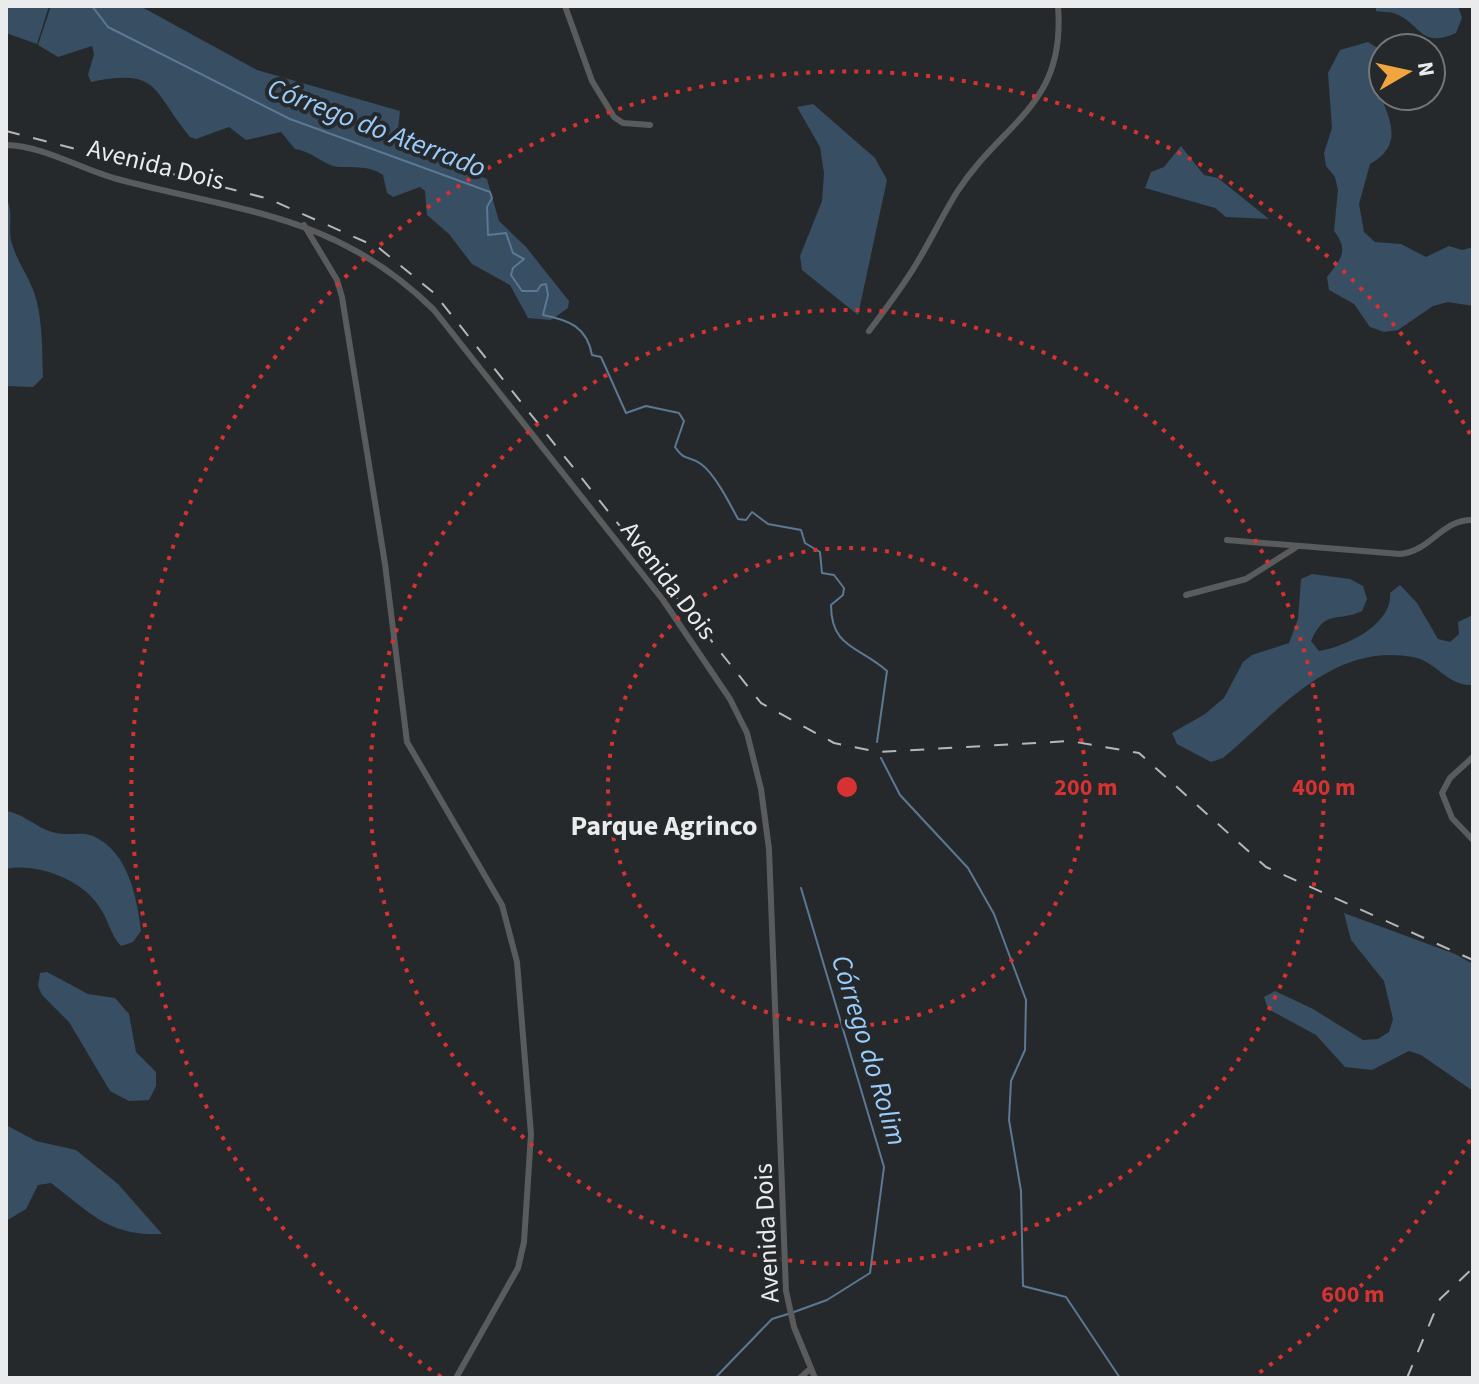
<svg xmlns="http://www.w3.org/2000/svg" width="1479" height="1384" font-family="'Source Sans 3',sans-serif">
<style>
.green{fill:#374e63}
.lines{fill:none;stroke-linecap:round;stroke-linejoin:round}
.stream{stroke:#5b7894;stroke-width:2}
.minor{stroke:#5a5b5c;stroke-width:6}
.rail{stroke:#b5b6b8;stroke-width:2;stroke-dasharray:14 14;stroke-linecap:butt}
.ring{fill:none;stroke:#d73232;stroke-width:4;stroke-dasharray:4 8}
.labels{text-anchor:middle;stroke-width:8;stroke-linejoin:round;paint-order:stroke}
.street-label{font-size:26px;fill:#eaebed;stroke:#26292b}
.water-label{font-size:28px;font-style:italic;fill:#9bcdfc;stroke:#26292b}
.neighbourhood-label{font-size:28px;font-weight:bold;fill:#eaebed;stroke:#26292b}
.centre{fill:#d73232;stroke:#26292b;stroke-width:4}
.ring-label{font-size:24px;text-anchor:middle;font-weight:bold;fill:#d73232;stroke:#26292b;stroke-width:8;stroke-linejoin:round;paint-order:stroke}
</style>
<rect width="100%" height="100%" fill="#26292b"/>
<path class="green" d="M6,6H49L37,44L6,33Z
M51,6H140L257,70L400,111L397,139L487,179L499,221L526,247L569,301L568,308L551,320L528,318L510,285L472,264L449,234L427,215L425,191L420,187L393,197L387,193L383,175C369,165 354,168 338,167C323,165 312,151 295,149L281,132L246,140L229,127L196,139L190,137C151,90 161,68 91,82L88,75L94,54L92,46L58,57L38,45Z
M1376,6H1458L1462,18L1456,33C1420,49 1421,24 1396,14C1390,11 1383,13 1376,11Z
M1368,42L1379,49L1381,63L1374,75C1381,109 1412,140 1370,164L1359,204L1364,232L1375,242L1401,244L1426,257L1449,246L1462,250L1473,247V306L1448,302L1433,306L1398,330L1384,332L1370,327L1354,304L1329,290L1327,277C1340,260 1350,251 1334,231L1338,190L1335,177L1326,166L1324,153L1332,128L1328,73L1340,50Z
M813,104L875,158L887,180L858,315L802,270L800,256L822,201L824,173L820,147L797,107Z
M1181,146L1204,175L1218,178L1269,219L1226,217L1215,208L1145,188L1151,172L1164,167Z
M6,198C14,211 8,226 11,240C15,257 24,269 31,285C43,310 42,349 43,377L33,387L6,386Z
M1312,574L1350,579L1363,586L1367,599L1362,611C1336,623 1326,608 1311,641L1319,651C1346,647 1393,624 1390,593L1400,585L1417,603L1438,639L1450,642L1459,634L1458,622L1473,615V685C1448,687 1436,661 1413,657C1332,642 1279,711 1223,758L1211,762L1177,744L1172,733L1205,714L1224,698L1243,662L1252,655L1289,643L1298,619L1301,579Z
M6,811C25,814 39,830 56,833C69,836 81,831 93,836C128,851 137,897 141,931L133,942L121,946C110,934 109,921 100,908C84,880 36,862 6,869Z
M1344,913L1455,954L1473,964V1091L1421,1055L1409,1051L1372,1070L1345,1067L1316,1035L1268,1009L1264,997L1275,991L1313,1009L1363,1040L1378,1039L1389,1032L1393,1019L1384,981L1351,940Z
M47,972L88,994L115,998L129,1014L136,1052L156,1072V1086L149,1100L129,1101L110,1091L69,1022L42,995L38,986L40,973Z
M6,1125L36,1141L76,1150L118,1184L162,1234C108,1236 92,1214 51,1183L38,1185L26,1209L6,1221Z"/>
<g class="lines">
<path class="stream" d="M92,6L108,27L290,119L490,192L492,198L487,207L488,235L506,233L513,253L524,259L513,268L511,275L522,291H537L541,285L546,284L548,295L543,315C569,320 587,327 592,355L601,357L626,413L646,406L679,413L684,421L675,447C685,462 689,455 701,464C715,474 730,504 738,519L746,520L752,512L768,524L801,530L805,543L820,552L822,573L834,575L844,588L843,595L831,605C831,648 859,646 887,671L877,742
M881,758L900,795L968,868L994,914L1026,1000L1025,1050L1011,1081L1009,1120L1021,1191L1023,1286L1066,1297L1120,1378
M794,1312L827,1300L870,1273L884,1167L801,888
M715,1378L772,1319L788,1314"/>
<path class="minor" d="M565,6L592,81L614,117L623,123L650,125
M6,145C44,146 80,169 117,179C241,212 337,214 434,310L663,600L730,699L747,733L761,789L769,849L786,1291L794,1327L815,1378
M304,225L337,280L342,297L385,564L407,742L502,905L517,962L531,1134L524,1242L518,1268L456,1378
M869,331C885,310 901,289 915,266C930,242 942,216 957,192C1004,120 1066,106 1058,6
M1227,540L1400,554C1432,551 1441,519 1473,520
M1186,595L1246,579L1295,548
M1473,757L1450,778L1442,793L1452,818L1473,840
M800,1378L810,1369"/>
<path class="rail" d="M6,131L269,199L379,248L434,293L761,703L834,743L879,752L1070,741L1139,753L1266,867L1473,960
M1407,1378L1440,1299L1473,1268"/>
</g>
<g class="ring">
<circle cx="847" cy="787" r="239"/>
<circle cx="847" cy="787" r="477"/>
<path d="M1470 1140A716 716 0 0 1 1253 1377M441 1377A716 716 0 1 1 1470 434"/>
</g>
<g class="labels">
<g class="street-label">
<text transform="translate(156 164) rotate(14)" y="9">Avenida Dois</text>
<text transform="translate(669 580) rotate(53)" y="9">Avenida Dois</text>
<text transform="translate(766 1233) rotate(-93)" y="9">Avenida Dois</text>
</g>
<g class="water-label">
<text transform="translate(377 127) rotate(21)" y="10">Córrego do Aterrado</text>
<text transform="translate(870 1050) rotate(73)" y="10">Córrego do Rolim</text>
</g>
<g class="neighbourhood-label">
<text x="664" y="835">Parque Agrinco</text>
</g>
</g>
<circle cx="847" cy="787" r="12" class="centre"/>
<g class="ring-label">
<text x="1086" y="795">200 m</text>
<text x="1324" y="795">400 m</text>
<text x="1353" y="1302">600 m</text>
</g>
<rect width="1479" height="1384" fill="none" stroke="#eaebed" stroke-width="16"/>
<g transform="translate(1407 72) rotate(81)"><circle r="38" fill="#26292b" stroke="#747779" stroke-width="2"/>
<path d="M0-6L14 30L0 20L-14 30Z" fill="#f0a63f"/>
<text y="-12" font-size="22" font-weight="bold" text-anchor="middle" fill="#eaebed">N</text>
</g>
</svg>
